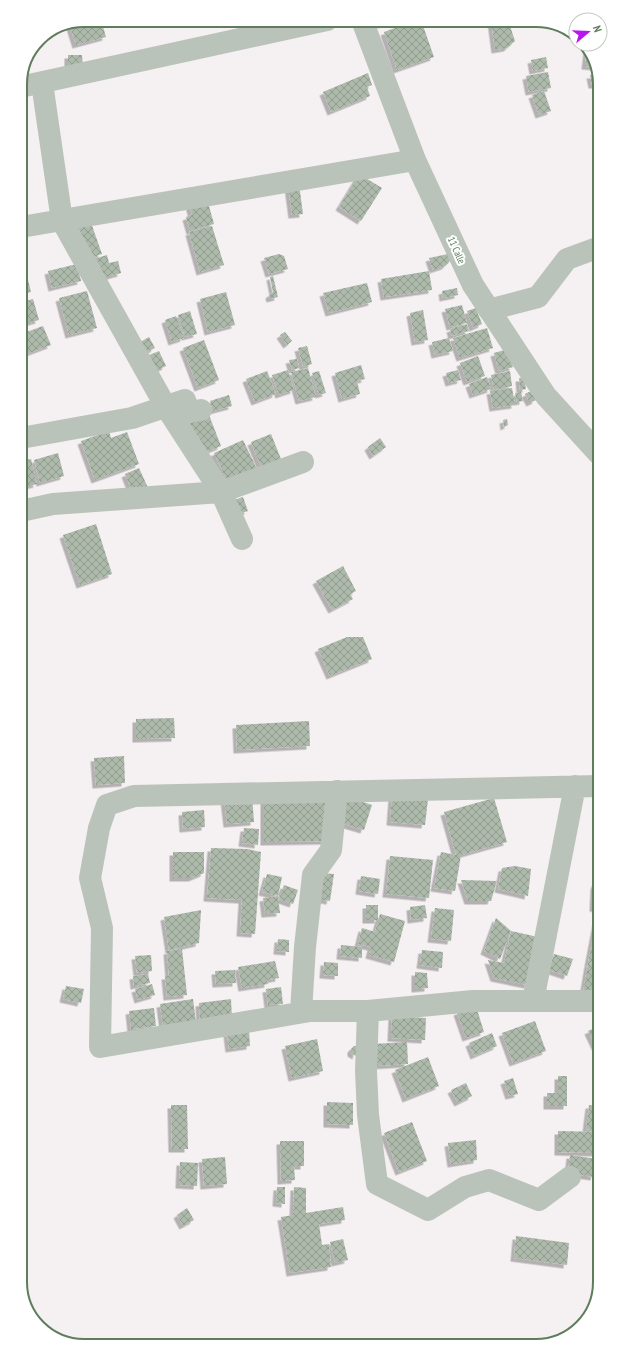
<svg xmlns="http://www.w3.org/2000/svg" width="620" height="1366" font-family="'PT Sans Narrow',sans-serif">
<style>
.building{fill:url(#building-cross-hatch);filter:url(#shadow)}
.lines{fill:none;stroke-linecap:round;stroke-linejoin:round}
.minor{stroke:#bac3ba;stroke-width:22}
.labels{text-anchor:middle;stroke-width:4;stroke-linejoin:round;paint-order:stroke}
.street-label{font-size:10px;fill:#5f7d5d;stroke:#fff}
.rim{fill:none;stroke:#5f7d5d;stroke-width:2}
</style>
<defs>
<pattern id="building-cross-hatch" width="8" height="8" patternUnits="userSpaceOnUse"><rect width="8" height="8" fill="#adb9ab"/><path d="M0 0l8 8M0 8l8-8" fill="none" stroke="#909c8e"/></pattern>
<filter id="shadow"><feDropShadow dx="-3.5" dy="3.5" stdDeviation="0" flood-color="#0004"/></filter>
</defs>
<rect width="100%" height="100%" fill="#f5f0f2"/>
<path class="building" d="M84,20H101L106,37L76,45L70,26Z
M379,20H396L381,25Z
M416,20H421L434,57L397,70L384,32Z
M491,20H508L515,41L507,48L495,50Z
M587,49L597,63V67L585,66Z
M68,55H82L83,68H68Z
M546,57L548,68L533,71L531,60Z
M548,72L551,88L529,92L526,76Z
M368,73L372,85L367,87L370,96L331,112L323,92Z
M590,75H597V85H592Z
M544,91L551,111L539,115L532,95Z
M359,174L382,188L361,221L339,207Z
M299,184L303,214L292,215L288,185Z
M207,199L214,224L190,231L186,217L192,215L189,204Z
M90,220L102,254L87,259L74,226Z
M212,226L224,265L200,272L189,232Z
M279,254L284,256L288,269L269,274L264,258Z
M448,254L452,259L445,266L433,270L429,258Z
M107,255L109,263L118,261L121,273L96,280L90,260Z
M77,264L81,281L52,288L48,271Z
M429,271L432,290L384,297L381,279Z
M27,276L31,292L21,294V278Z
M273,276L278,297L270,299L269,295L273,292L270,277Z
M367,283L372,302L329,313L323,293Z
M457,288L458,295L443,298L442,291Z
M87,291L97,328L69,335L59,298Z
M226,292L235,325L208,332L200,299Z
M33,299L39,320L21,325V302Z
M462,305L467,323L450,327L445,309Z
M476,308L482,324L473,328L467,311Z
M423,310L428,340L415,342L410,313Z
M190,311L197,334L185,337L178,315Z
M176,316L184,338L172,342L165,320Z
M467,324L469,331L452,336L450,329Z
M43,326L51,345L27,354L21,337V334Z
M487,328L493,348L460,358L453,338Z
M285,332L292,341L287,345L280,335Z
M149,337L155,348L140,356L135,345Z
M449,338L453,351L435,355L432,342Z
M204,340L219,380L198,388L183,348Z
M307,346L312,364L303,367L298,348Z
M508,349L513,367L499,371L494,353Z
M159,351L166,366L149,374L142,358Z
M478,356L485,376L467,382L460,363Z
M297,359L299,368L292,370L289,360Z
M361,365L365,379L357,381L360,394L342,399L335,373Z
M308,368L316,397L299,401L291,372Z
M288,370L294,390L279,395L272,375Z
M458,370L461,380L449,383L446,373Z
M267,371L276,394L255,402L246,379Z
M319,371L326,393L319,395L312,373Z
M510,371L512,386L494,390L491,375Z
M487,377L491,389L473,395L469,384Z
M519,378H524L526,389L520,390Z
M512,388L515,405L493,408L490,391Z
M531,391L536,400L530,403L525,394Z
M521,392L523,401L517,402L515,393Z
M229,395L232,406L213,411L210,401Z
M209,415L221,446L199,455L187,424Z
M507,419L508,425L504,427L503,420Z
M109,431L111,438L127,432L139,464L95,480L81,441Z
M271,434L283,464L263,472L251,442Z
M380,438L386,447L373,456L368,447Z
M243,440L259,473L230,487L214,453Z
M58,453L64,476L40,483L34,460Z
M31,459L37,484L21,488V461Z
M139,468L149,490L134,496L125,474Z
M243,497L248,511L236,515L231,501Z
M96,524L112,574L80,585L63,535Z
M343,566L356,591L350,594L353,599L332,610L316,581Z
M347,637H363L372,659L330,676L318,649Z
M174,718L175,738L136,739V719Z
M309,721L310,746L237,750L236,725Z
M124,756L125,783L96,785L94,758Z
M252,795L254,822L227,824L224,798Z
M345,796L372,805L364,830L337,822Z
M392,796L428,799L425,825L390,822Z
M328,797L329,841L264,842V798Z
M494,798L507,842L461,855L455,891L434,888L441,852L456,855L444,812Z
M204,810L205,827L183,829L182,812Z
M244,828L259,829L258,845L242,843Z
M211,848L247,849L261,852L255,934L240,933L242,900L207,898Z
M173,852H204V873L192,878H173Z
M390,856L433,860L429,898L386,894Z
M515,866L531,869L528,896L498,889L502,868Z
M320,873L334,874L330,901L317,899Z
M267,874L282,877L278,896L262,892Z
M599,874V909L593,908L594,886Z
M361,876L380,879L378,894L359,891Z
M461,880L497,881L491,901H468Z
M284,885L298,890L293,904L279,899Z
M278,896L280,913L265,914L263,898Z
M366,905H378V920H366Z
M425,905L427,918L411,920L410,907Z
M435,908L454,910L451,941L431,939Z
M201,910L199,943L169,950L164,917Z
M380,914L405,921L394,962L369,955L371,947L358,944L362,928L375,932Z
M599,915V962L588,963L597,916Z
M496,918L511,931L538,937L528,985L494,978L488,960L504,963L511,931L500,959L484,951Z
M278,939L289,940V952L277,951Z
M341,945L362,947V958L340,956Z
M182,949L187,995L167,997L165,976H169L167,951Z
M422,950L443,952L442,968L420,965Z
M554,954L573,959L567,976L549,970Z
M151,955L152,971L137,973L135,956Z
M275,961L279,978L267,980L268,984L242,988L238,967Z
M324,962L338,963V976L323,975Z
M588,963L599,965V995L583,993Z
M235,970L236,983L216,984L215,971Z
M415,972L427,973L428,988L415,989Z
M148,974L150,983L134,986L133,976Z
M152,984L155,995L138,1000L135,989Z
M66,986L84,989L81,1003L63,999Z
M281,987L283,1004L268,1005L266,989Z
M193,999L196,1022L163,1027L160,1004Z
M231,999L232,1019L200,1023L199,1003Z
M476,1006L484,1032L466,1038L457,1012Z
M154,1008L156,1026L131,1029L129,1011Z
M392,1016L426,1018L425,1040L391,1038Z
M535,1021L546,1051L513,1063L502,1033Z
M599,1026V1046L596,1048L588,1031Z
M249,1031L250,1046L229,1049L227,1033Z
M492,1033L497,1046L474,1056L469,1043Z
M317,1039L323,1071L292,1078L285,1046Z
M407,1042L408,1064L374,1066L373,1044Z
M354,1046H358L356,1056L351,1053V1049Z
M428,1057L439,1086L406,1099L395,1070Z
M558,1076H567V1106H547V1093H558Z
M513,1078L518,1094L509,1096L504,1081Z
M466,1083L472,1096L458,1103L451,1090Z
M327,1102L353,1103V1125L327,1124Z
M171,1105H187L188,1149H172Z
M589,1105L599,1106L600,1131L586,1129Z
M412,1122L427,1161L399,1172L384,1133Z
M558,1131L600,1132V1153L558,1152Z
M476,1140L477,1160L451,1164L448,1143Z
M280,1141H304V1166H294L295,1180L281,1181Z
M570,1155L597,1159L594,1177L568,1173Z
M225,1157L227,1184L204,1186L202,1159Z
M180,1162L198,1163L197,1186L179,1185Z
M277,1187H285V1204L276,1203Z
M294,1187L306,1188V1213L343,1207L345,1220L319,1224L322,1245L329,1244L331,1267L290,1273L281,1217L293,1215Z
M187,1208L194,1220L183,1226L177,1215Z
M516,1236L569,1243L567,1265L514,1258Z
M343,1239L348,1260L335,1263L330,1242Z
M331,1338L332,1344H309V1341Z"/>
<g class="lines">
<path class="minor" d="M362,20L415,160L473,285L546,396L598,453
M42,83L62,221L166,407L221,492L242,539
M20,87L327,20
M21,227L415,160
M489,310L538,297L567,259L597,248
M21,438L132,418L185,400L189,412L201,410
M21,511L53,504L221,492L303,462
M599,786L134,796L107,805L99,828L90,878L102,928L100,1047L310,1011H368L473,1001H599
M533,1001L575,786
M368,1011L366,1071L368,1115L377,1184L428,1210L465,1187L489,1180L539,1200L570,1177
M301,1012L305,947L313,875L331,850L337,791"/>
</g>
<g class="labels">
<g class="street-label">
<text transform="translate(457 250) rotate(66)" y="4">11 Calle</text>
</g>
</g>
<path d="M0 0H620V1366H0ZM84 27H536A57 57 0 0 1 593 84V1282A57 57 0 0 1 536 1339H84A57 57 0 0 1 27 1282V84A57 57 0 0 1 84 27Z" fill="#fff" fill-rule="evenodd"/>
<path class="rim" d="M84 27H536A57 57 0 0 1 593 84V1282A57 57 0 0 1 536 1339H84A57 57 0 0 1 27 1282V84A57 57 0 0 1 84 27Z"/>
<g transform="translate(588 32) rotate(71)"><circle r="19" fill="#ffffff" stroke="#bfcbbe"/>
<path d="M0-3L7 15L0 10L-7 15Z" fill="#b717ed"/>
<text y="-6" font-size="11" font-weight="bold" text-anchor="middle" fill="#5f7d5d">N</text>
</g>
</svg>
